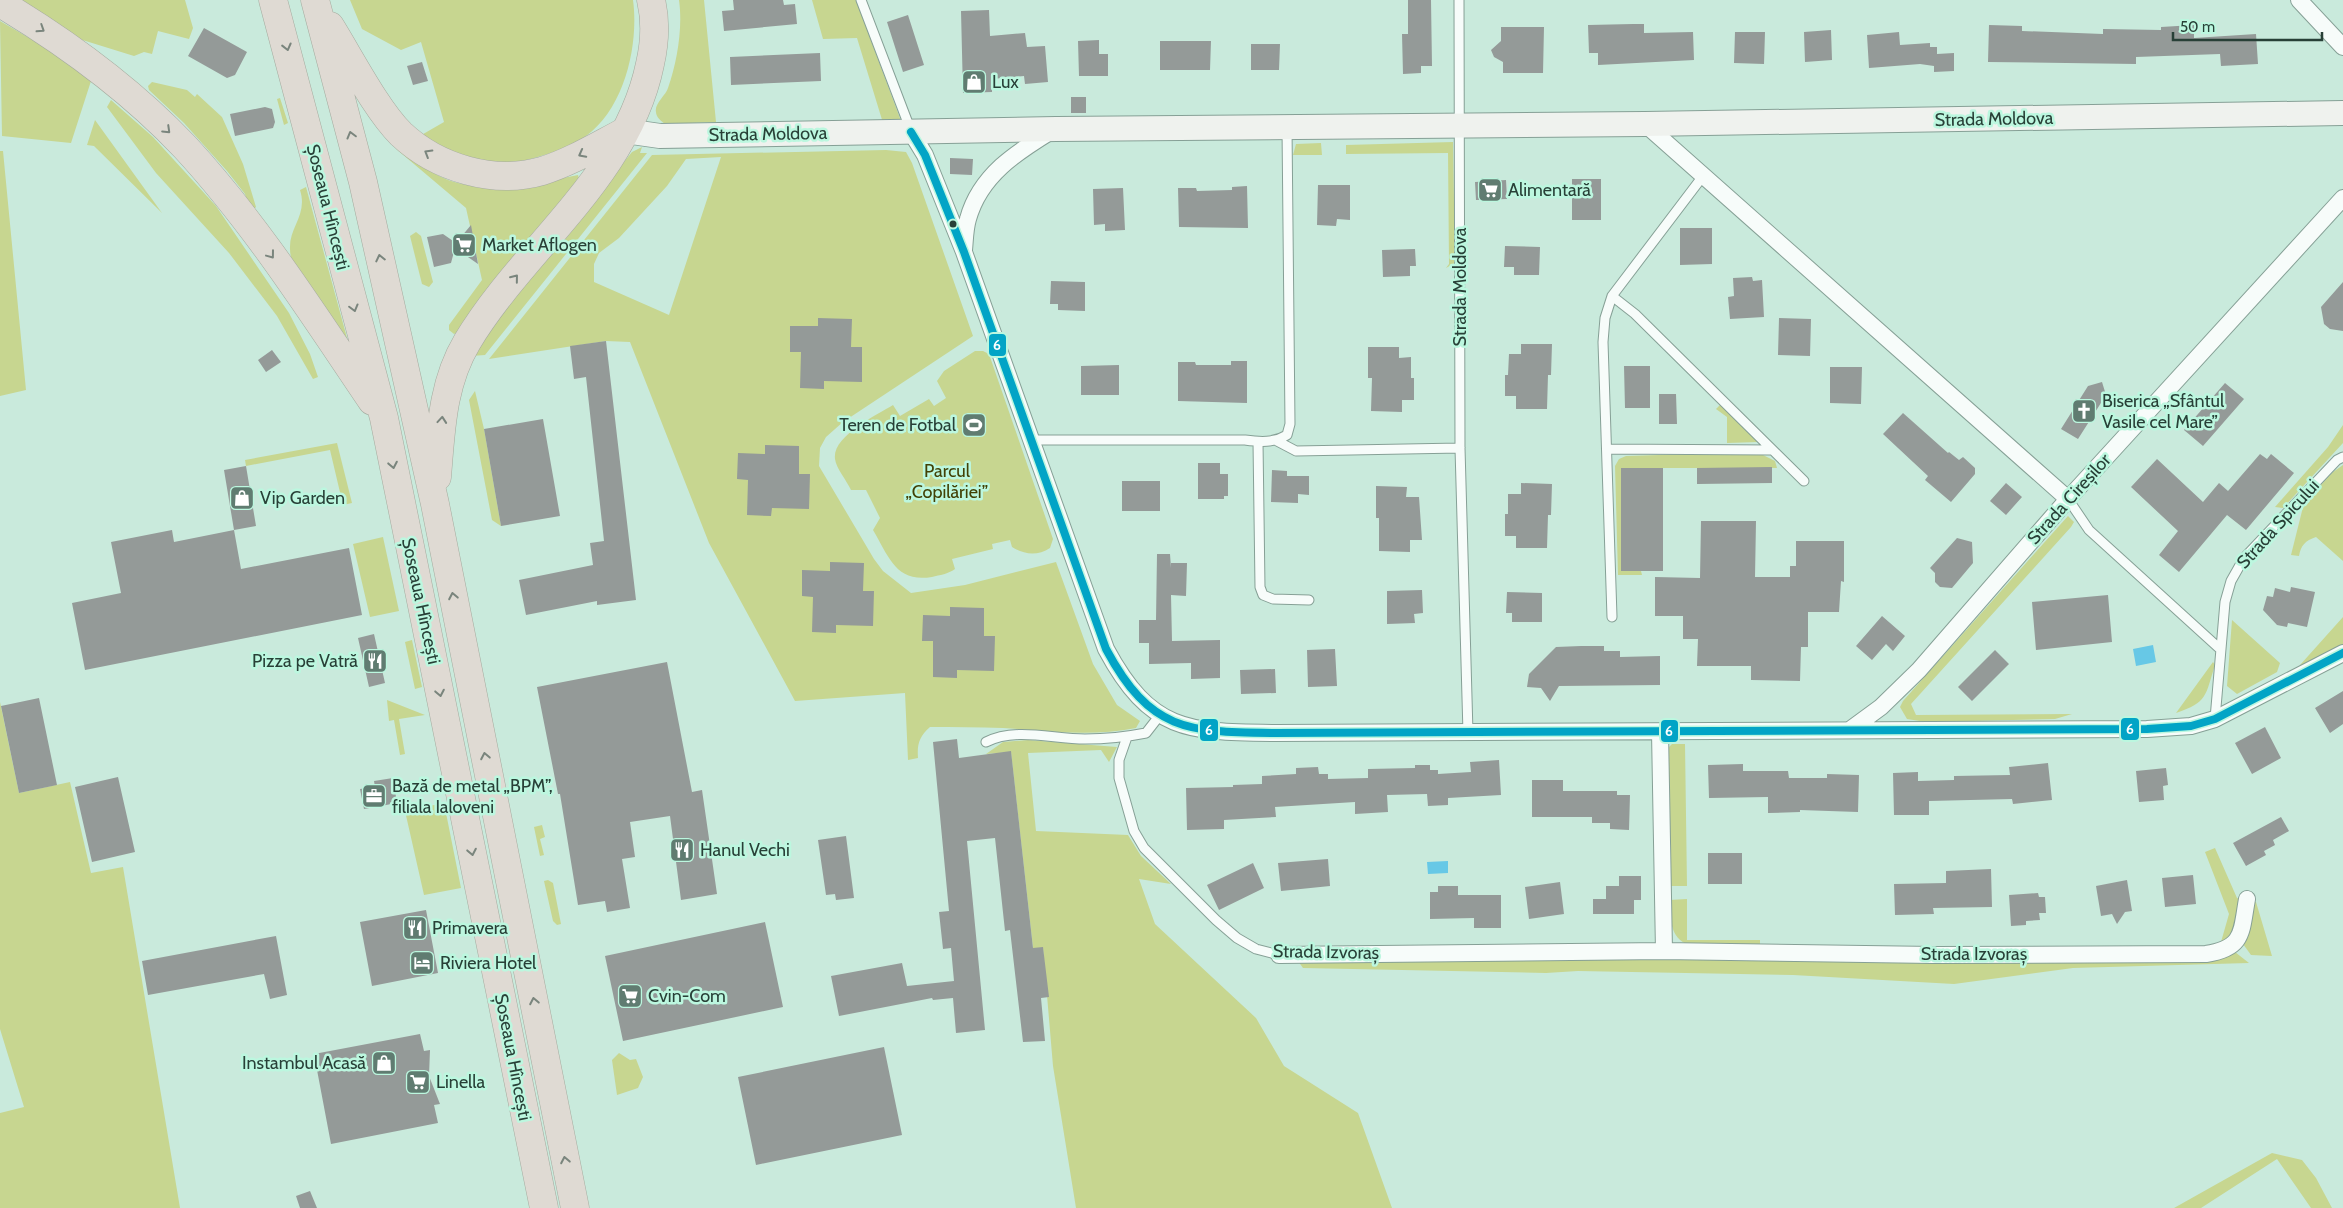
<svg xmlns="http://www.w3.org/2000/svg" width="2343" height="1208" font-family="Cabin,sans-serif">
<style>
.green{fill:#c7d690;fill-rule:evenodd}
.water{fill:#67c8e6}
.building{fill:#949a98}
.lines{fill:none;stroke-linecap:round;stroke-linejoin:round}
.lane-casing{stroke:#86a096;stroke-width:11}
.street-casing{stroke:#86a096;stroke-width:18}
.secondary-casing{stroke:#86a096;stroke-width:26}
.highway-casing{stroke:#a5ab9f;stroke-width:29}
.lane{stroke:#f7fcfa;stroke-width:9}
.street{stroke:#f7fcfa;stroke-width:16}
.secondary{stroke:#eff2ee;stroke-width:24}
.highway{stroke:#dfdad3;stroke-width:28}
.bus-1-casing{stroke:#bcf7df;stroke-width:11}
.bus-1{stroke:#02a4c6;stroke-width:8}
.oneway{stroke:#7a857d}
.bus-dot{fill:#284037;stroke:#bcf7df;stroke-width:2}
.labels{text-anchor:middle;stroke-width:5;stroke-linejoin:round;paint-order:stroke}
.poi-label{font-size:18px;fill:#284037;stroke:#bcf7df;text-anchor:start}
.street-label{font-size:18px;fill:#284037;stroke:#bcf7df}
.park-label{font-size:18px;fill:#424105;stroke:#bcf7df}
.line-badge{stroke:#bcf7df;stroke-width:2}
.badge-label{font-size:14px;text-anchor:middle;font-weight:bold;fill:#fff}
</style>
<rect width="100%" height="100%" fill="#c9eadc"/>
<path class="green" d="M18,0H185L193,28L189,39L158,31L152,54L144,52L134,56L76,38Z
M350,0H633C639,44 625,108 586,136C571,147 552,153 534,158C509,165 483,166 458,159C445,155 431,144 418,137L444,122L421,42L401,50L362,29Z
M679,0H704L716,122L665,124C661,121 656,117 656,112C654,104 666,95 668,88C677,62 683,28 679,0Z
M812,0H856L901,121L883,123L857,38L823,39Z
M0,21L48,49L91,81L71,143L2,136Z
M152,82L187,90L195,97L197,94L222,117L243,164L256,207L253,210L248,205L245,194L227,171L184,123L149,90L148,86Z
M280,98L288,123L284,125L277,99Z
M111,100L153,137L216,206L289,313L310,354L318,377L313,379L277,316L229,253L156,173L107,107Z
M95,120L162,213L94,146L87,145Z
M1453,142L1455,263L1446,268L1449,264L1448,153L1346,154V145Z
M1321,143L1322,155H1293L1296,144Z
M642,147L640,153H647L485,355L471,356L519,290L632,152Z
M395,148C412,158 430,173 448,180C490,195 536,183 578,175L580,183L459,332L454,334L449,330V325L482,280L466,208Z
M886,150L906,152L912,163L973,336L843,422L826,437L820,448L819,466L874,559L883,571L911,593L965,585L1056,562L1093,664L1117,705L1140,721L1136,728C1091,737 1048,731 1003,728C978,727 954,727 930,727C919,737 917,744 918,758L908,760L905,693L795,701L709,543L630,342L606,341L489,359L652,155ZM721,157L669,315L594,282V264L599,253L619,238L667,186L686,159Z
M0,151H3L26,390L0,396Z
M306,187L353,360C336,334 290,278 290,249C289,227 308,215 300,190Z
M416,232L421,236L433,282L429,287L422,284L410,236Z
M975,351H983L989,354L1053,539L1050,548C1038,556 1024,555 1012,547L1010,540L992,544L993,549L952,559L955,569C948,574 940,575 932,577C896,583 889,557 873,530L880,518L866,490H851C847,481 836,468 835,459C832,436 877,415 893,405L900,416L929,399L934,406L946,398L937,381L944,371Z
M475,391L484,429L501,526L492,520L469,400Z
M1720,405L1758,442L1727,443V417L1716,409Z
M2343,425V443L2283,508L2275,507L2328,447Z
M337,443L352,503L343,505L330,450L246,466L245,460Z
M1757,452L1775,461L1777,468H1621V571H1641L1642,575H1618L1615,466L1619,459L1626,456Z
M2343,465V561L2316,537C2305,541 2301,545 2299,556L2291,555L2304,503L2333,472Z
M2068,516L2074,522L2071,527L1911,704L1916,715L2072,714L2055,719L1926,722L1907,719L1900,707L1903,701Z
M383,537L399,611L370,617L353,544Z
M2343,617V645L2299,670L2300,665Z
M2232,620L2280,663L2277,672L2237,694L2227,686Z
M412,640L422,687L415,689L405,642Z
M2213,662L2215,665C2205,696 2208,702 2176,713Z
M387,700L425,715L399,719L405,754L400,755L394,720L389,721Z
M0,702L19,793L70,782L91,873L123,867L180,1208H0V1113L24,1107L0,1029Z
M1028,740L1117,747L1109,762L1101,750L1028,753L1036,831L1128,835L1141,856L1171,884L1139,879L1155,924L1256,1018L1284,1066L1358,1113L1392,1208H1076L1053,1066L1043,948H1033L1011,752L986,754L1003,742Z
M1672,744H1685L1687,886H1669V747Z
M444,803L461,888L424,895L405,811Z
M542,825L545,837L540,839L544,855L540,856L534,827Z
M2215,848L2237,898L2240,899L2232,937L2221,942L2229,914L2205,852Z
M548,880L553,883L561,924L557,925L553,921L544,881Z
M1687,899V940H1760V948L1689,945C1669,938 1671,918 1669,900Z
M2252,901L2256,902L2272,956L2251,955L2243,944Z
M2235,952L2249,963L2073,968L1954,984L1793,975L1578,971L1546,973L1303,968L1298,961Z
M619,1053L630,1060L636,1059L643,1077L638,1088L617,1095L612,1060Z
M2272,1153L2302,1160L2316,1178L2332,1208H2311L2277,1159L2201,1208H2174Z"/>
<path class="water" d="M2153,645L2156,662L2136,666L2133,649Z
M1448,861V873L1428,874L1427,862Z"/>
<path class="building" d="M733,0H783L784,5L795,4L797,24L724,31L722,11L734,10Z
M1408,0H1431L1432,66H1421V73L1403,74L1402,34H1408Z
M989,10L990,36L1025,33L1027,47L1045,46L1048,82L1025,84L1024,76L992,79V92L963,93L961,11Z
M908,15L924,65L903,72L887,22Z
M1633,24H1644V33L1693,32L1694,60L1598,65V53H1589L1588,25Z
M1989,25L2022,26V31L2103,34V29L2161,30V27L2194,25V38L2256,34L2258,64L2221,66L2220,54L2136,57V64L1988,62Z
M1501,27H1544L1543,73H1503V62L1494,57L1491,50L1501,41Z
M204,28L247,52L235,75L227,78L188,56Z
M1831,30L1832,60L1805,62L1804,32Z
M1735,32H1765L1764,64L1734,63Z
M1899,32L1900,45L1930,43V47H1937V54L1954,53V71L1934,72V66L1920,64L1869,68L1867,35Z
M1099,40V54H1108V76H1079L1078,41Z
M1160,41H1211L1210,70H1160Z
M1251,44H1280L1279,70H1251Z
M820,53L821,81L731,85L730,57Z
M422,62L428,81L413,85L407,66Z
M1071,97H1086V113H1071Z
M265,107L272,109L275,122L273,128L235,136L230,114Z
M950,158L973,159L972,175L950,174Z
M1572,179H1601V220H1572Z
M1506,180L1507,199L1476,200L1475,182Z
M1318,185H1350V220L1337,219L1336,226L1317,225Z
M1247,186L1248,228L1179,227L1178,188H1196L1197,191L1232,190V187Z
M1123,188L1125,230L1105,231V224L1094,225L1093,189Z
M471,225L478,264L455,248L451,263L434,267L427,237L443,234L456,243Z
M1680,228H1712V264L1680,265Z
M1505,246L1540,247L1539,275H1514V267H1504Z
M1415,249L1416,266H1410V276L1383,277L1382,250Z
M1752,277L1753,281L1762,280L1764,317L1730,319L1728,297L1734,296L1733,278Z
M1051,281L1085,282V311L1058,310V304H1050Z
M2343,282V331L2330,329L2324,324L2321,307Z
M818,318L852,319L851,347H862V382L824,381V389L800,388L801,352H790V326H818Z
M1779,318L1811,319L1810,356L1778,355Z
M606,341L636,600L597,605V601L526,615L519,580L593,565L590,543L604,541L586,377L574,379L570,346Z
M1521,344H1552L1551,375H1548L1547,409H1516V396H1505V375H1508L1509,354H1521Z
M1368,347H1399V358L1411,357V378H1414V400H1402V412L1371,411L1372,378H1368Z
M272,350L281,362L266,372L258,360Z
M1231,361H1247V403L1178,401V362H1195L1196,365H1231Z
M1119,365V395H1081V366Z
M1624,366H1650V408H1625Z
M1830,367H1862L1861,404L1830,403Z
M2102,382L2106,395L2078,439L2061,429L2088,386Z
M2225,383L2244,399L2203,446L2184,430Z
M1659,394H1676L1677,424H1659Z
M1903,413L1948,453L1949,452L1959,460L1963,457L1975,468V474L1951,502L1925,480L1928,476L1883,434Z
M543,419L560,516L501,526L484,429Z
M765,445L799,446V474H810L809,509L772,508L771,516L747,515L748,480L737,479L738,453L765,454Z
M2260,454L2267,459L2271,454L2294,473L2246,530L2227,515L2179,572L2159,555L2178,531L2131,487L2157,459L2203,502L2219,483L2228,491Z
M1198,463H1220V474H1228V496H1224V499H1198Z
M246,466L256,526L234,530L224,470Z
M1772,467V483L1697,484V468Z
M1621,468H1663V571H1621Z
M1272,470L1287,471V476H1309V495L1298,494V503L1271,502Z
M1122,481H1160V511H1122Z
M1521,483L1552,484L1551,515H1548L1547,548H1516V536H1505V514H1508V494H1521Z
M2006,483L2022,497L2006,515L1990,501Z
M1376,486L1407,487L1406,497H1419L1422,540H1410V552L1379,551V518H1376Z
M1701,521H1756L1755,577H1790V566H1796V541H1844V582L1841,581L1839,612H1808V647H1801L1800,681L1751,680V666H1697L1698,639H1683V616H1655V577L1700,578Z
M172,530L174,542L234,530L241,569L349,548L362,615L85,670L72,603L121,593L111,542Z
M1957,538L1972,542L1973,563L1952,588L1940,587L1935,582V573L1930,568Z
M1157,554H1170L1171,568V563H1187L1186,596L1171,595L1172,641L1220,640V678L1191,679V663L1149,664V643H1139V620H1156Z
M830,562L864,563L863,591H874L873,626L836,625V633L812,632L813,597L802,596V570L830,571Z
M2291,587L2315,592L2307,627L2288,623L2287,627L2277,625L2263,610L2267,596L2273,597L2275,588L2290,592Z
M1422,590L1423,613L1414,614L1415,623L1387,624V591Z
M1507,592L1542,593V622H1512V613H1506Z
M2108,595L2112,642L2036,650L2032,602Z
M950,607L984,608V636H995L994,671L957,670V678L933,677V641H922L923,615L950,616Z
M1882,616L1905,636L1893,651L1886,644L1872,660L1856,646Z
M374,634L385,683L369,687L358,638Z
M1581,646H1604V651H1620V657L1660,656V685L1559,686L1550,701L1541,688L1527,687L1529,674L1556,647Z
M1335,649L1337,686L1308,687L1307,650Z
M1995,650L2009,664L1972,701L1958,687Z
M667,662L692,792L702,790L717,894L681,900L670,816L630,822L635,857L622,859L630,908L607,912L605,901L578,905L560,794H558L537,687Z
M1275,669L1276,693L1241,694L1240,670Z
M2343,691V724L2330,733L2315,708Z
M39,698L57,785L19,793L1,706Z
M2265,727L2281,758L2252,774L2235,743Z
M957,739L959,758L1011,751L1033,948L1043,947L1049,997L1041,998L1045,1041L1023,1042L1010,930L1005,931L995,838L967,841L985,1030L956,1033L953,998L933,1000L932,998L839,1016L831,976L902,963L907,986L954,981L951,948L943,949L939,912L949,911L933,742Z
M1499,760L1501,795L1448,798V805L1428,806L1427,794L1387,795L1388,812L1355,814V802L1275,807L1276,817L1224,820V829L1187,830L1186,788L1233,787V785L1262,784V776L1296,774V768L1318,767L1319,774H1328V779L1368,778V769L1415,768V765H1430V770H1438V774L1471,772L1470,762Z
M2048,763L2052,800L2013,804L2012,799L1929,801V815H1894L1893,773L1918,772V781L1954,780V776L2010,775L2009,767Z
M1743,764V771H1788L1789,778H1827V774L1859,775L1858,812L1800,810V812L1768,813V797L1709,798L1708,765Z
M2166,768L2168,785L2163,786L2164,800L2139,802L2136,771Z
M118,777L135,852L92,862L75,787Z
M393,778L397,803L364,809L360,789L375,787L374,781Z
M1532,780H1563V791H1617V795H1630L1629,830L1610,829V823H1592V817H1532Z
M2281,817L2289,831L2273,840L2275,845L2264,851L2266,855L2246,866L2233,843Z
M846,836L854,898L836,900L835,894L826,895L818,840Z
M1708,853H1742V884H1708Z
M1328,859L1330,886L1281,891L1278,863Z
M1253,863L1264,888L1219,910L1207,885Z
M1991,869L1992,907L1933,908L1934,914L1895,915L1894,884L1946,883V871Z
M2193,875L2196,904L2165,907L2162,878Z
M1619,876H1641V900H1634V914H1593V899H1606V886H1619Z
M2127,880L2132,911L2125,912L2117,924L2112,914L2101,916L2096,886Z
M1560,882L1564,914L1529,919L1525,887Z
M1438,886H1458V895H1501V928H1474V918L1430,919V892H1438Z
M2038,893L2039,897H2045L2046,913H2039L2040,920L2026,921V925L2011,926L2009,895Z
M426,910L438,973L372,986L360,922Z
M765,922L783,1007L623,1041L605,956Z
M276,936L287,995L270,999L264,974L148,995L142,961Z
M420,1034L424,1051L430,1050L429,1076L440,1104L434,1105L438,1123L331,1144L314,1054Z
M884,1047L902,1135L756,1165L738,1077Z
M310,1191L317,1208H300L296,1196Z"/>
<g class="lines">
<defs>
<path id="lane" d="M861,0L911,131
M1459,0L1460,448L1468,733
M1612,296L1635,314L1804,481
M1032,440H1245C1260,442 1274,443 1287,435L1290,424L1287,128
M1277,441L1296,451L1460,448
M1258,442L1260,587L1263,595L1273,599L1309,600
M1607,449L1772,450
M2068,499L2089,530L2220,649
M1612,617L1603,342L1605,318L1612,296L1703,176
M2215,719L2225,602L2231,581L2244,558L2337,460L2343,457
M1127,737L1119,760V778L1134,831L1144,848L1216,920L1237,938L1256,949L1279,955
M986,742C1016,727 1052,739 1085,739C1106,739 1126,737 1146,733L1160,715"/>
<path id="street" d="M2299,0L2343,47
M1645,124L2068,499
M911,132L925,155L964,252L1106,649C1151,733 1189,732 1276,733L2147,729L2191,726L2215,719L2343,653
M964,250C965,240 965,229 968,219C980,175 1017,152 1053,130
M1851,729L1881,707L1919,670L2068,499L2343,198
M1660,732L1664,951
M1279,955L1664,951L1934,955L2206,954C2244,948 2241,933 2247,899"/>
<path id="secondary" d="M625,131L660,136L1056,129L1645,124L2343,113"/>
<path id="highway" d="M273,0L384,418L544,1208
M315,0L363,182L435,504L575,1208
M0,3C67,43 131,90 185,147C256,224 313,314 372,401
M330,26C350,58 376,109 401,134C437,168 494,185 542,171C571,162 597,146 624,132
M437,477C441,430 442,384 467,342C524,247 627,177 650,64C655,42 656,21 651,0"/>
</defs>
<use href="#lane" class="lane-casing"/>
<use href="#street" class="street-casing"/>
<use href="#secondary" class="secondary-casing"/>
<use href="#highway" class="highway-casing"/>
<use href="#lane" class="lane"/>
<use href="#street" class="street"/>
<use href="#secondary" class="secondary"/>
<use href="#highway" class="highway"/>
<defs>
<path id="bus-1" d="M911,132L925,155L964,252L1106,649C1151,733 1189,732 1276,733L2147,729L2191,726L2215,719L2343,653"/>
</defs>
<use href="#bus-1" class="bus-1-casing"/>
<use href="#bus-1" class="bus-1"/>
</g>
<defs><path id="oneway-chevron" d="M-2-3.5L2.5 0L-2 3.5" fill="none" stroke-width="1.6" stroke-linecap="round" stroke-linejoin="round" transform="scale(1.25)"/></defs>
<g class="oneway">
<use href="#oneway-chevron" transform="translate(41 29) rotate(33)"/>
<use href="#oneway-chevron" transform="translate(287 47) rotate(76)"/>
<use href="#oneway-chevron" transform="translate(167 130) rotate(44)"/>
<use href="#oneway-chevron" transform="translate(351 135) rotate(-105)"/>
<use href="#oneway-chevron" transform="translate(428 153) rotate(-149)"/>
<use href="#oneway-chevron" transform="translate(582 154) rotate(152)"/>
<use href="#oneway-chevron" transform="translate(271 255) rotate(53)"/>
<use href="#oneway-chevron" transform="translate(380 258) rotate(-103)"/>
<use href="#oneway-chevron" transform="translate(515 278) rotate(-51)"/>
<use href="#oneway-chevron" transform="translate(354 308) rotate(75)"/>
<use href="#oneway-chevron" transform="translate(442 420) rotate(-85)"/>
<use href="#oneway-chevron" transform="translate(393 465) rotate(79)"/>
<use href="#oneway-chevron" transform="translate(453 596) rotate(-101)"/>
<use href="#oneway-chevron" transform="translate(440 693) rotate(79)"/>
<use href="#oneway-chevron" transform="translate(485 756) rotate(-101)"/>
<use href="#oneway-chevron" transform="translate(472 852) rotate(79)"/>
<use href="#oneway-chevron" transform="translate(534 1001) rotate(-101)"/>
<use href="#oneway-chevron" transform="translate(565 1160) rotate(-101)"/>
</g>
<defs>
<symbol id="shop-square" viewBox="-11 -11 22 22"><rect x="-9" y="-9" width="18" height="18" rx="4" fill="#607c71" stroke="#bcf7df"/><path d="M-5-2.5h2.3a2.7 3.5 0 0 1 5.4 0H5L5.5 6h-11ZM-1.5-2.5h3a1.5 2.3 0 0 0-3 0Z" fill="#fff"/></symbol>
<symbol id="supermarket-square" viewBox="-11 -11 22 22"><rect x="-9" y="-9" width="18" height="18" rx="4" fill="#607c71" stroke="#bcf7df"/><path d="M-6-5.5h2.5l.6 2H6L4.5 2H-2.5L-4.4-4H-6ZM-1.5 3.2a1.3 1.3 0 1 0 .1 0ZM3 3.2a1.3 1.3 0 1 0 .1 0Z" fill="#fff"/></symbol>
<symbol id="church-square" viewBox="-11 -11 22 22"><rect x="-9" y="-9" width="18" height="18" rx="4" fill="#607c71" stroke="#bcf7df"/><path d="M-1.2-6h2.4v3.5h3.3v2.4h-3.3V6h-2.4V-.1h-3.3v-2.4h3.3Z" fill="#fff"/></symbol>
<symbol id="stadium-square" viewBox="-11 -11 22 22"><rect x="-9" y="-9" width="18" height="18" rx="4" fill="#607c71" stroke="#bcf7df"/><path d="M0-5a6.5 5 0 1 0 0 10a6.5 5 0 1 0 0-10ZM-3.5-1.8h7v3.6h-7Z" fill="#fff"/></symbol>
<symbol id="restaurant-square" viewBox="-11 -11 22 22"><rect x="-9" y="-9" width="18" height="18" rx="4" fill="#607c71" stroke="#bcf7df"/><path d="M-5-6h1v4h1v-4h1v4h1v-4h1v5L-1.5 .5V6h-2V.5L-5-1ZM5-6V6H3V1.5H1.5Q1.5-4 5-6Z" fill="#fff"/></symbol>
<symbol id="office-square" viewBox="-11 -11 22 22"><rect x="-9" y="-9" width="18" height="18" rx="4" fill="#607c71" stroke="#bcf7df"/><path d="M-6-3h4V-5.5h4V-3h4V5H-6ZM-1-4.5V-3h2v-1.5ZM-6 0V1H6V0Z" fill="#fff"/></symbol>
<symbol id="hotel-square" viewBox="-11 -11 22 22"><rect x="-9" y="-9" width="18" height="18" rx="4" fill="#607c71" stroke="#bcf7df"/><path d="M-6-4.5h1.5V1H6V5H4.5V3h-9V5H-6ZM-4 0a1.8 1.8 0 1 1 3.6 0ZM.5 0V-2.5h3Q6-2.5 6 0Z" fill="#fff"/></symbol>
</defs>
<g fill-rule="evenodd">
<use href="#shop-square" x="960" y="68" width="28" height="28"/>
<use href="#supermarket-square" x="1476" y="176" width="28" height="28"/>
<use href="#supermarket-square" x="450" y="231" width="28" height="28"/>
<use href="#church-square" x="2070" y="397" width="28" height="28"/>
<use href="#stadium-square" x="960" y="411" width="28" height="28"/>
<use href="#shop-square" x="228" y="484" width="28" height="28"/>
<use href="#restaurant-square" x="361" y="647" width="28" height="28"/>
<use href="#office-square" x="360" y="782" width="28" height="28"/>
<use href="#restaurant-square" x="668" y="836" width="28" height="28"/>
<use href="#restaurant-square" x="401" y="914" width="28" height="28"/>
<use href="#hotel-square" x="408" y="949" width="28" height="28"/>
<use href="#supermarket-square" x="616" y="982" width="28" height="28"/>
<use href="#shop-square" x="370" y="1049" width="28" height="28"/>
<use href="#supermarket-square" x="404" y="1068" width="28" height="28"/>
</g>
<circle class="bus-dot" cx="953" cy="224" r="4.5"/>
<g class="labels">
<g class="poi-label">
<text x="992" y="88">Lux</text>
<text x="1508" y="196">Alimentară</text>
<text x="482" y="251">Market Aflogen</text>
<text x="2102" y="407">Biserica „Sfântul<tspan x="2102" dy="21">Vasile cel Mare”</tspan></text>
<text x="956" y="431" text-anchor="end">Teren de Fotbal</text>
<text x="260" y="504">Vip Garden</text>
<text x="358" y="667" text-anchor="end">Pizza pe Vatră</text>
<text x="392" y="792">Bază de metal „BPM”,<tspan x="392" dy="21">filiala Ialoveni</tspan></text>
<text x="700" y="856">Hanul Vechi</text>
<text x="432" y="934">Primavera</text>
<text x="440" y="969">Riviera Hotel</text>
<text x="648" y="1002">Cvin-Com</text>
<text x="366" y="1069" text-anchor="end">Instambul Acasă</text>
<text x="436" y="1088">Linella</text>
</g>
<g class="street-label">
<text transform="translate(1994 119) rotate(-1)" y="6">Strada Moldova</text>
<text transform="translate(768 134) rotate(-1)" y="6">Strada Moldova</text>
<text transform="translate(328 207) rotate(76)" y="6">Șoseaua Hîncești</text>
<text transform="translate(1460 287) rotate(-90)" y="6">Strada Moldova</text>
<text transform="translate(2069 499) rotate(-48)" y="6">Strada Cireșilor</text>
<text transform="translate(2278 524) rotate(-48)" y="6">Strada Spicului</text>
<text transform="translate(421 601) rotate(78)" y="6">Șoseaua Hîncești</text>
<text transform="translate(1326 952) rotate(1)" y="6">Strada Izvoraș</text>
<text x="1974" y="960">Strada Izvoraș</text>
<text transform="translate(513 1057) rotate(79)" y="6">Șoseaua Hîncești</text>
</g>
<g class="park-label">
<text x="947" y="477">Parcul<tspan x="947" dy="21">„Copilăriei”</tspan></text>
</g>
</g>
<g class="line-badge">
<rect x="988" y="333" width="19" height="24" rx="5" fill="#02a4c6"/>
<rect x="2120" y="717" width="20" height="24" rx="5" fill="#02a4c6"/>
<rect x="1199" y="718" width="20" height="24" rx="5" fill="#02a4c6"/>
<rect x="1660" y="719" width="19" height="24" rx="5" fill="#02a4c6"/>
</g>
<g class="badge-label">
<text x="997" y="350">6</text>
<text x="2130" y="734">6</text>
<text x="1209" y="735">6</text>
<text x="1669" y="736">6</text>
</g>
<path d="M2173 32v8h149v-8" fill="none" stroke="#284037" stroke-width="2.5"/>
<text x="2180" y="32" font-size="15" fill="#284037" stroke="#bcf7df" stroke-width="4" paint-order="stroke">50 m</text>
</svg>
